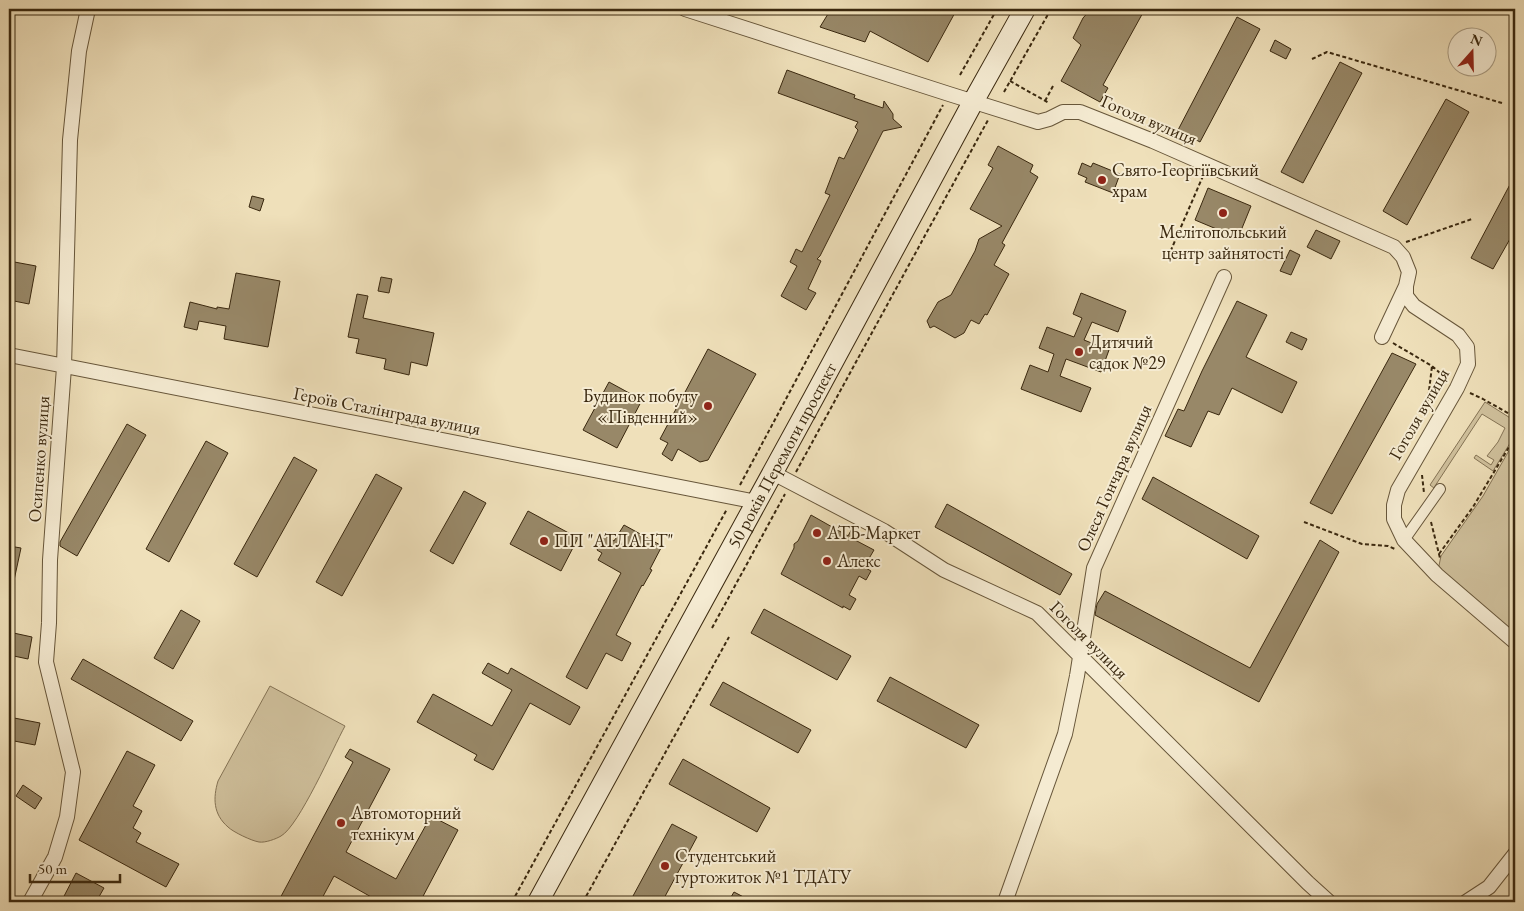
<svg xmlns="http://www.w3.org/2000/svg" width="1524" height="911" font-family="'EB Garamond',serif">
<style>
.green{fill:#d0c19d;stroke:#857456}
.building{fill:#988868;stroke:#3a280f}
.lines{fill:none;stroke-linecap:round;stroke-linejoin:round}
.pedestrian-casing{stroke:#67563a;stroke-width:12}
.minor-casing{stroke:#67563a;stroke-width:16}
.secondary-casing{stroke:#3a280f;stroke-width:22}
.path{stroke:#3a280f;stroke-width:2;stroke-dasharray:4 2.5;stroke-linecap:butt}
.pedestrian{stroke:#f5ebd2;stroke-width:10}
.minor{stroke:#f5ebd2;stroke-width:14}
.secondary{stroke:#f5ebd2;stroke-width:20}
.poi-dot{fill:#8f2418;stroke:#f5ebd2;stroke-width:2}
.labels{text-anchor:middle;stroke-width:4;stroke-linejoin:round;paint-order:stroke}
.street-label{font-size:18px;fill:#3a280f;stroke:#f5ebd2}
.poi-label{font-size:18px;fill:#3a280f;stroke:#f5ebd2;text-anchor:start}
</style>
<rect width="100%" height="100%" fill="#efe0ba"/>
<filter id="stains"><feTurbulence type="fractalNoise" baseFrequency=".004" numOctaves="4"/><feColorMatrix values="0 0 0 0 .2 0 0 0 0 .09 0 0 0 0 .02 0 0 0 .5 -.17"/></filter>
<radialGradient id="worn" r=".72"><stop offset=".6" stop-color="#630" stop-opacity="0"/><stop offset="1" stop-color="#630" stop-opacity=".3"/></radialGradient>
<path class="green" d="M1485,402L1515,421V435L1493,471L1474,458L1476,455L1491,465L1494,460L1487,456L1498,442L1505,428L1482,414L1435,486L1434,488L1430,485Z
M1515,440V642L1437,575L1441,556L1483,496Z
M270,686L345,726C333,748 299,826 281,836C276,839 265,843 259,842C252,841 233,832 228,827C213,814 213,798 218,781Z"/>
<path class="building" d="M831,9H957L928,62L870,31L865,42L820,27Z
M1091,9H1145L1103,85L1108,88L1100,102L1061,81L1081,45L1073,38L1083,18Z
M1237,17L1260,29L1200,142L1178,130Z
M1275,40L1291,49L1286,59L1270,51Z
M1340,62L1362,73L1303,183L1281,172Z
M787,70L855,95L854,98L883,108L884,101L893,114V119L902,127L883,131L820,256L817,259L821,261L808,289L816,293L806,310L781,296L797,266L790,262L796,249L802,252L830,195L825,193L839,157L844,159L858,130L855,127L858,122L778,93Z
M1446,99L1469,112L1407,225L1383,211Z
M998,146L1033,165L1030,172L1038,177L1002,243L1005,245L994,265L1009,274L987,315L985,314L979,324L971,320L964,333L955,338L934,326L930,328L927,321L938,302L951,295L975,251L979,239L1002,226L970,209L993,168L988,165Z
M1082,163L1091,167L1093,163L1120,174L1113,193L1085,182L1087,178L1078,174Z
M1515,175V230L1493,269L1471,258Z
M1208,188L1251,206L1238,238L1195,220Z
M252,196L264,199L260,211L249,207Z
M1316,230L1340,241L1331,259L1307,247Z
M1290,250L1300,255L1291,275L1280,271Z
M9,261L36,266L29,304L9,300Z
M236,273L280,281L268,347L224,339L226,326L199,321L197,330L184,327L190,302L217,309V307L229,309Z
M381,277L392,279L389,293L378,291Z
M1081,293L1126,311L1118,332L1092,322L1084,340L1109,350L1101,372L1066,359L1060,376L1091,388L1081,412L1021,389L1030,365L1048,372L1054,354L1039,348L1047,327L1074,337L1082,318L1073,314Z
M357,294L368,296L363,318L434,333L427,366L411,362L409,375L384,369L386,359L356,353L359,339L348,337Z
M1237,301L1267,315L1246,357L1297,382L1282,413L1232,388L1219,415L1208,411L1191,447L1165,436L1178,409L1184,411L1202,371Z
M1291,332L1307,339L1302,350L1286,342Z
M708,349L756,374L708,460L700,462L678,449L672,461L662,454L668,443L660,439Z
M1392,353L1416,364L1332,514L1310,503Z
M609,382L642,400L617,448L583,430Z
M127,424L146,435L77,556L60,546V542Z
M206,441L228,453L169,562L146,549Z
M294,457L317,470L257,577L234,564Z
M376,474L402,488L342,596L316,582Z
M1153,477L1259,536L1247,559L1142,499Z
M464,491L486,503L453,564L430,551Z
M947,504L1072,574L1060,595L935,527Z
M528,511L578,538L561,571L510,544Z
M811,515L848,536L854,525L859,528L855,540L874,550L864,567L871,571L866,580L859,576L849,595L856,599L850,610L843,606V608L781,574L794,548V544L798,541Z
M624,525L662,546L650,569L652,570L643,586L642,585L616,635L631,643L622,661L606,653L587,689L566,677L621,573L598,560L602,553L597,550L605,536L614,541Z
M1320,540L1339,552L1259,702L1095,615L1097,604L1105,591L1250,668Z
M9,546L21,548L13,585L9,584Z
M764,609L851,656L837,680L751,633Z
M181,610L200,621L173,669L154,658Z
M9,632L32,637L28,659L9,655Z
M83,659L193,721L181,741L71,679Z
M488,663L508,674L511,668L580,707L570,725L530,703L493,770L474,760L477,755L417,722L433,694L492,726L512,690L482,673Z
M890,677L979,725L966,748L877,701Z
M723,682L811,730L798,753L710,705Z
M9,717L40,723L35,745L9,740Z
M350,749L390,769L346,852L396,879L431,816L458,830L420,902H371L373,898L334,876L320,902H278L353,762L345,757Z
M127,751L155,765L133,806L142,811L133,828L141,833L136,842L179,864L166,887L79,840Z
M683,759L770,808L757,832L669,784Z
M23,785L42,798L35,809L16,796Z
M672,824L697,837L662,902H645L633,896Z
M76,873L104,888L96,902H61Z
M734,892L753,902H728Z"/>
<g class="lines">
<defs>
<path id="pedestrian" d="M1404,540L1440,489"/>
<path id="minor" d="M685,9L949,94L1038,122L1049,119L1063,112H1080L1153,141L1394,247L1403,257L1409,272L1406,286V296L1414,306L1458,335L1467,347L1468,364L1457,388L1398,490L1394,505V519L1404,540L1437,575L1515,642
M1382,337L1406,286
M9,355L757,502
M773,473L884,531L944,570L1037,613L1308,883L1329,902
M30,902L55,857L67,817L73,772L46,662L49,623L50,560L64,367L70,140L79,51L88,9
M1005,902L1065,734L1077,676L1094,568L1224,277
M1466,902L1489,887L1515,854"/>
<g id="secondary">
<path id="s1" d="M538,902L814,397L973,102L1025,9"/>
</g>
</defs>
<use href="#pedestrian" class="pedestrian-casing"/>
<use href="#minor" class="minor-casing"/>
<use href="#secondary" class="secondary-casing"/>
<path class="path" d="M1312,59L1327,52L1502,103
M960,75L997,9
M1010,81L1049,103
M1004,92L1051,9
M1045,101L1053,86
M1406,242L1472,219
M1168,257L1203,176
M1393,343L1432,366L1447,379
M1470,393L1483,399L1515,417
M1426,416L1432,366
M796,472L988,120
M1422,475L1424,493
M740,485L943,105
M1304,522L1362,544L1388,546L1395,549
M1431,522L1440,558
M1439,554L1473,507L1515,437
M712,628L785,494
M512,902L727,509
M583,902L729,637"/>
<use href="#pedestrian" class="pedestrian"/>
<use href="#minor" class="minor"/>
<use href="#secondary" class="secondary"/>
</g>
<g class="poi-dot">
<circle cx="1102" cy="180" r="5"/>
<circle cx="1223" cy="213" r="5"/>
<circle cx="1079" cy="352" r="5"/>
<circle cx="708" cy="406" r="5"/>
<circle cx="817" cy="533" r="5"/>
<circle cx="544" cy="541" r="5"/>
<circle cx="827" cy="561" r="5"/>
<circle cx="341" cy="823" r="5"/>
<circle cx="665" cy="866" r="5"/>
</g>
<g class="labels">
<g class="street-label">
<text transform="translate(1149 120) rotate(23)" y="6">Гоголя вулиця</text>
<text transform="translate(387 411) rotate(11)" y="6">Героїв Сталінграда вулиця</text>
<text transform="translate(1419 414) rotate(-60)" y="6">Гоголя вулиця</text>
<text dy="6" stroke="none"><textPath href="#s1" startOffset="509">50 років Перемоги проспект</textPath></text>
<text transform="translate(39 459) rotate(-86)" y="6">Осипенко вулиця</text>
<text transform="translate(1114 478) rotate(-66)" y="6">Олеся Гончара вулиця</text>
<text transform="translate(1089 640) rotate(45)" y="6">Гоголя вулиця</text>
</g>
<g class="poi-label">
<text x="1112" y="176">Свято-Георгіївський<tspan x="1112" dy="21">храм</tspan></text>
<text x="1223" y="238" text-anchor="middle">Мелітопольський<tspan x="1223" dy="21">центр зайнятості</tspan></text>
<text x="1089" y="348">Дитячий<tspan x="1089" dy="21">садок №29</tspan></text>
<text x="698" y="402" text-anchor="end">Будинок побуту<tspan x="698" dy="21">«Південний»</tspan></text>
<text x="827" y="539">АТБ-Маркет</text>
<text x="554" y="547">ПП "АТЛАНТ"</text>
<text x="837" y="567">Алекс</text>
<text x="351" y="819">Автомоторний<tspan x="351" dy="21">технікум</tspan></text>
<text x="675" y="862">Студентський<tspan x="675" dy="21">гуртожиток №1 ТДАТУ</tspan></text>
</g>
</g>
<rect width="1524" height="911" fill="none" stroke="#efe0ba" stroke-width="30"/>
<rect x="10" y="10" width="1504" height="891" fill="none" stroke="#3a280f" stroke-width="2.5"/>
<rect x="15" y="15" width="1494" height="881" fill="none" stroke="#3a280f"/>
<g transform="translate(1472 52) rotate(20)"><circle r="24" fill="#f5ebd2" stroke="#aa9d84"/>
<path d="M0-4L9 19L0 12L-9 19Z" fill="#8f2418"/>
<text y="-8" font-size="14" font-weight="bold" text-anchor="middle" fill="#3a280f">N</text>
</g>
<path d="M30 874v8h90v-8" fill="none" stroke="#3a280f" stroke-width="2.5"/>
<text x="38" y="874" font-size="15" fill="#3a280f" stroke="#f5ebd2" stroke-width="4" paint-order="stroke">50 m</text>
<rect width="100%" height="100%" filter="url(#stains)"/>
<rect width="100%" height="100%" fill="url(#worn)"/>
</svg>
